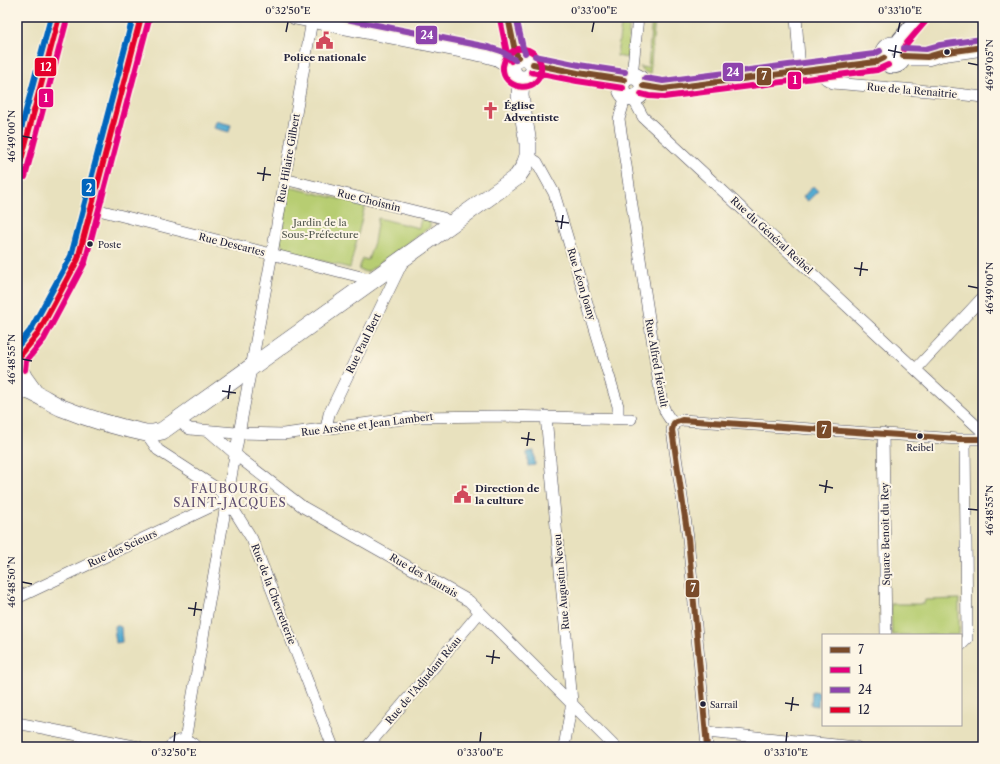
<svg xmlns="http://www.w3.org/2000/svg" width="1000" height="764" font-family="'Libre Caslon Text',serif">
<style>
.green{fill:#b7cd72;stroke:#6c7856}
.water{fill:#54aad0;stroke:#3b6686}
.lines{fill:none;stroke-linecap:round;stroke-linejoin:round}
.minor-casing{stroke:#403f4f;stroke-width:12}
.tertiary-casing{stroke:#403f4f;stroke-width:16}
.secondary-casing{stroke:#403f4f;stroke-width:16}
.primary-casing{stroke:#403f4f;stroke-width:18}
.minor{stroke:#fff;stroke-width:11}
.tertiary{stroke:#fff;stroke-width:14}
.secondary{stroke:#fff;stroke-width:15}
.primary{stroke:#fff;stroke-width:17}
.bus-1-casing{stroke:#fcf5e5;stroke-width:9}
.bus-2-casing{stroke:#fcf5e5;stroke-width:9}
.bus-3-casing{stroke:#fcf5e5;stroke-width:9}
.bus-4-casing{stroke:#fcf5e5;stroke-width:9}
.bus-5-casing{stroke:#fcf5e5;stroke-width:9}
.bus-1{stroke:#7a4b2a;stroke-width:6}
.bus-2{stroke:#e5007d;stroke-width:6}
.bus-3{stroke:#8e44ad;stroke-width:6}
.bus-4{stroke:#e4002b;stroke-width:6}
.bus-5{stroke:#0065bd;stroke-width:6}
.ticks{fill:none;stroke:#22223b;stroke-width:1.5}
.bus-dot{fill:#22223b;stroke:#fcf5e5;stroke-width:1.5}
.labels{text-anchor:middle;stroke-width:4;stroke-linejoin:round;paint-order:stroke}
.bus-label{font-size:9px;fill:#22223b;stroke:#fcf5e5;text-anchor:start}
.poi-label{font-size:10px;font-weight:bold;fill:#22223b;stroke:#fcf5e5;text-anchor:start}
.street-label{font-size:10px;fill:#22223b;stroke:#fcf5e5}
.park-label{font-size:10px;fill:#4f554c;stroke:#fcf5e5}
.quarter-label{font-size:12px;letter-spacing:1px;fill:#5d4d6f;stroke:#fcf5e5}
.line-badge{stroke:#fcf5e5;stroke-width:1.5}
.badge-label{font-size:11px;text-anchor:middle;font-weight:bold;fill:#fff}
.neatline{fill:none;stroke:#22223b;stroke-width:1.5}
.ticks-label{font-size:10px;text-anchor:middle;fill:#22223b}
</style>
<rect width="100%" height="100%" fill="#fcf5e5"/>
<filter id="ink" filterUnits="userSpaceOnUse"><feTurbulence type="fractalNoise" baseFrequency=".025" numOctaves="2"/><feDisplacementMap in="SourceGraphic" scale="8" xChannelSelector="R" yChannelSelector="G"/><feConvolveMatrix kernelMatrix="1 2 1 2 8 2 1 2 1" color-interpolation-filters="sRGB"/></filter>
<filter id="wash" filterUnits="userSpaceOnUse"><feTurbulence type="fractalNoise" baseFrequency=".012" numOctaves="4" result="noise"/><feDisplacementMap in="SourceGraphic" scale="16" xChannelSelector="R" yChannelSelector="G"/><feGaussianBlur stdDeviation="0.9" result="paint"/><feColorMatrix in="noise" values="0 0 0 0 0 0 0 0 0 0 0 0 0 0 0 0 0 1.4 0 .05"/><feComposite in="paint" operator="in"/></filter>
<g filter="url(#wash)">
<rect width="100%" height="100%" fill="#e8e1be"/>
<path class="green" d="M622,17H630L627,58L617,56Z
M652,17H655L650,74L643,71L640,67L648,68Z
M289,187L365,205L350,268L283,251L284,245L280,243Z
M378,218L419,228L421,218L430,220V227L367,272L359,270L362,259L368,260L374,242Z
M959,599V635H892L891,604H924L925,600Z"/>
<path class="water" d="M216,121L231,125L229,132L214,128Z
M813,186L818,191L808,201L803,197Z
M534,451L535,465L528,466L527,452Z
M116,625L121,627L122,642L116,643L114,628Z
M812,691L819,692L818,706L811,705Z"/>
</g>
<g filter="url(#ink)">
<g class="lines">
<defs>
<path id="minor" d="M796,17L800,71
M814,69L826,79L833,83L940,92L983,97
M632,76L638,17
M628,96L624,102L619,119L661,398C663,408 666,417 674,423
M636,97V104L643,117L983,432
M528,156L537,162L554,193L618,406V414L613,419
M284,179L443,218L452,224
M91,208L373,280
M916,369L983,297
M546,416L572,702L564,747
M179,420L185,426L190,429L236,433L283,434L417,417L498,416L631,419
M674,423L672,430L688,538L707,747
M674,423L682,420L958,439H983
M326,429L329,414L403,261
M210,432L241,459L303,507L469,601L615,747
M146,433L158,450L218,489L227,499L252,539L333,747
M883,433L886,635
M17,598L227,499
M961,645L967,639L965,440
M17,723L139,747
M706,732L856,747
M185,740L227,499L272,254L312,20
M170,747C177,738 189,738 196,747
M367,747L480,612"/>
<path id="tertiary" d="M897,46L900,39L919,17"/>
<path id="secondary" d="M295,17L486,55L497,58L511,67
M17,175L59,17
M18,358L37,335L78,259L141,17"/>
<path id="primary" d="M508,17L515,51L518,57
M883 55a10 10 0 1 1 20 0a10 10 0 1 1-20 0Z
M903,56L911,57H927L941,53L983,47
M512 68a11 11 0 1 1 22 0a11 11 0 1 1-22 0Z
M533,64L578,73L624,80
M621 87a11 11 0 1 1 22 0a11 11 0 1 1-22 0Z
M643,86L650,88L663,89L876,62L884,58
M18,366L24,378L34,392
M17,388C35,390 46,401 62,408C89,419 117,427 146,433H153L162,431L517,177L524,167L528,156V143L520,96L521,79"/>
</defs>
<use href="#minor" class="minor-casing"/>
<use href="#tertiary" class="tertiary-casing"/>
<use href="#secondary" class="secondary-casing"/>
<use href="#primary" class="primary-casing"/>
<use href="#minor" class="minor"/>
<use href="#tertiary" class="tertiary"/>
<use href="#secondary" class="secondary"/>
<use href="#primary" class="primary"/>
<defs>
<path id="bus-1" d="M508,17L515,51L518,57
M903,56L927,57L941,53L983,47
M533,64L578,73L624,80
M643,86L663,89L876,62L884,58
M707,747L688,538L672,430L674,423L682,420L958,439H983"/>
<path id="bus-2" d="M500,19L507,53L511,61
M904,49L907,43L925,22
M513,51C508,54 504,60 503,66C501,90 538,95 541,71C543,57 530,47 518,49
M531,72L577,81L623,88
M641,94L649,96L664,97L877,70L888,65
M25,177L67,19
M25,370L26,361L44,339L85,262L149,19"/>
<path id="bus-3" d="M336,17L488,47L501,51L515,60
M516,17L523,48L525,53
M904,48L926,49L940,45L982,39
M535,56L579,65L625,72
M645,78L663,81L874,54L880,51"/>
<path id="bus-4" d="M17,175L59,17
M17,369L18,358L37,335L78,259L141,17"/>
<path id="bus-5" d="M17,144L51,17
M17,347L30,331L71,256L133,17"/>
</defs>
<use href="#bus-1" class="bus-1-casing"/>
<use href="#bus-2" class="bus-2-casing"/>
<use href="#bus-3" class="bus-3-casing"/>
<use href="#bus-4" class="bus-4-casing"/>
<use href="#bus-5" class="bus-5-casing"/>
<use href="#bus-1" class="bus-1"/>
<use href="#bus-2" class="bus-2"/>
<use href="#bus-3" class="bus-3"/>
<use href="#bus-4" class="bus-4"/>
<use href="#bus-5" class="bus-5"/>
</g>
</g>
<path class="ticks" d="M286,32L288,22M592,32L594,22M898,32L900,22M888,50L902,53M894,58L896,45M968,63L978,65M22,136L32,138M257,173L271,175M263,181L265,167M555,221L569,223M561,229L563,215M854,268L868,270M860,276L862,262M968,286L978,288M22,359L32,361M222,391L236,393M228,399L230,385M521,438L535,440M527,446L529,432M819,485L833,488M825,493L827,480M968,509L978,510M22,582L32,584M188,608L202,610M194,616L196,602M486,656L500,658M492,664L494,650M785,703L799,705M791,711L793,697M174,742L175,732M480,742L481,732M786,742L787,732"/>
<defs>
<symbol id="civic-bare" viewBox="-9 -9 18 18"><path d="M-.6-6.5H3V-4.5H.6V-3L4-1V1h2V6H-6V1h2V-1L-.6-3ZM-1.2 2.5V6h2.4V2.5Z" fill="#d1495b" stroke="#fcf5e5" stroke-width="2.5" paint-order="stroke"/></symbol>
<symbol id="church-bare" viewBox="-9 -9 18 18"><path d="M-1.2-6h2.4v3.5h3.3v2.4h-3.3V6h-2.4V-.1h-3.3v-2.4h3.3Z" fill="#d1495b" stroke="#fcf5e5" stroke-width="2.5" paint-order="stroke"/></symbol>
</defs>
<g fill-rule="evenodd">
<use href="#civic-bare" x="312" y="28" width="25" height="25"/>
<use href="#church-bare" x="478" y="98" width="25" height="25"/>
<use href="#civic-bare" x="450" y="482" width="25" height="25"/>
</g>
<g class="bus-dot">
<circle cx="947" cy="52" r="3.5"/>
<circle cx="90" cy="244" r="3.5"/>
<circle cx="920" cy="436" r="3.5"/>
<circle cx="703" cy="704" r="3.5"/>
</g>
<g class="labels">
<g class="bus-label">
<text x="98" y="248">Poste</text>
<text x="920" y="451" text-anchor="middle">Reibel</text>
<text x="710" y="708">Sarrail</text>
</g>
<g class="poi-label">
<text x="325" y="61" text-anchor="middle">Police nationale</text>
<text x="504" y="109">Église<tspan x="504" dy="12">Adventiste</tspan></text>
<text x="475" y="492">Direction de<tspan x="475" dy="12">la culture</tspan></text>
</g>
<g class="street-label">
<text transform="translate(912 90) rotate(5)" y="4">Rue de la Renaitrie</text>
<text transform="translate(288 158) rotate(-80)" y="4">Rue Hilaire Gilbert</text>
<text transform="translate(369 200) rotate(14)" y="4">Rue Choisnin</text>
<text transform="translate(772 235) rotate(43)" y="4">Rue du Général Reibel</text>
<text transform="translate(232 244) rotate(14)" y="4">Rue Descartes</text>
<text transform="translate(582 284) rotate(73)" y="4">Rue Léon Joany</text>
<text transform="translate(363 343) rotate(-64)" y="4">Rue Paul Bert</text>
<text transform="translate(657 363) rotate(80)" y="4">Rue Alfred Hérault</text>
<text transform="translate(367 424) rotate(-7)" y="4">Rue Arsène et Jean Lambert</text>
<text transform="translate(885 534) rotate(-91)" y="4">Square Benoit du Rey</text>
<text transform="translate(122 548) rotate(-25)" y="4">Rue des Scieurs</text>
<text transform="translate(424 575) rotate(30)" y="4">Rue des Naurais</text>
<text transform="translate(561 582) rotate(-95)" y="4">Rue Augustin Neveu</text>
<text transform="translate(274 594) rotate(69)" y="4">Rue de la Chevretterie</text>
<text transform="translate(423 680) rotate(-50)" y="4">Rue de l'Adjudant Réau</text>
</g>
<g class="park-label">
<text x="320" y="226">Jardin de la<tspan x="320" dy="12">Sous-Préfecture</tspan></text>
</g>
<g class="quarter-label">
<text x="230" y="493">FAUBOURG<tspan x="230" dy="14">SAINT-JACQUES</tspan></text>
</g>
</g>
<g class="line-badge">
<rect x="415" y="25" width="23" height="20" rx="4" fill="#8e44ad"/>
<rect x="34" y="57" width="23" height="20" rx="4" fill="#e4002b"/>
<rect x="722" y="62" width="22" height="20" rx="4" fill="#8e44ad"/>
<rect x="756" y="67" width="16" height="19" rx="4" fill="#7a4b2a"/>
<rect x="787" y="71" width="15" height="19" rx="4" fill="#e5007d"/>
<rect x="38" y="88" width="16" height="20" rx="4" fill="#e5007d"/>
<rect x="81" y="178" width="15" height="19" rx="4" fill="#0065bd"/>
<rect x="816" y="420" width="16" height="19" rx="4" fill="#7a4b2a"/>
<rect x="685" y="579" width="15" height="19" rx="4" fill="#7a4b2a"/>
</g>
<g class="badge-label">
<text x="427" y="39">24</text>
<text x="46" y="71">12</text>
<text x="733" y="76">24</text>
<text x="764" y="80">7</text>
<text x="795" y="84">1</text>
<text x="46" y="102">1</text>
<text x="89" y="192">2</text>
<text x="824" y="434">7</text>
<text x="693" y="592">7</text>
</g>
<rect width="1000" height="764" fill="none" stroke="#fcf5e5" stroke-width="44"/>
<rect x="822" y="634" width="140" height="92" fill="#fcf5e5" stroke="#a5a1a1"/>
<rect x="830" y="647" width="20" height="6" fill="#7a4b2a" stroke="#a5a1a1"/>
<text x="858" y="654" font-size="12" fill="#22223b">7</text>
<rect x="830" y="667" width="20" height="6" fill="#e5007d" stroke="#a5a1a1"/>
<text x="858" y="674" font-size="12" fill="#22223b">1</text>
<rect x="830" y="687" width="20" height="6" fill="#8e44ad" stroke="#a5a1a1"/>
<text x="858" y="694" font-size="12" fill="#22223b">24</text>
<rect x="830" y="707" width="20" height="6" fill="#e4002b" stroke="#a5a1a1"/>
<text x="858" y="714" font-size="12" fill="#22223b">12</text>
<rect x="22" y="22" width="956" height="720" class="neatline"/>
<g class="ticks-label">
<text x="288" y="14">0°32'50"E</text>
<text x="594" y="14">0°33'00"E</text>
<text x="900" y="14">0°33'10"E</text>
<text transform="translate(989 65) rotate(-90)" y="4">46°49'05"N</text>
<text transform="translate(11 136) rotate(-90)" y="4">46°49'00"N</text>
<text transform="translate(989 288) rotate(-90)" y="4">46°49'00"N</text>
<text transform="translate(11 359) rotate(-90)" y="4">46°48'55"N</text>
<text transform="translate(989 510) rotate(-90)" y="4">46°48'55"N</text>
<text transform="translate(11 582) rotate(-90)" y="4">46°48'50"N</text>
<text x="174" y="756">0°32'50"E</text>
<text x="480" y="756">0°33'00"E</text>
<text x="786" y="756">0°33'10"E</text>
</g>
</svg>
